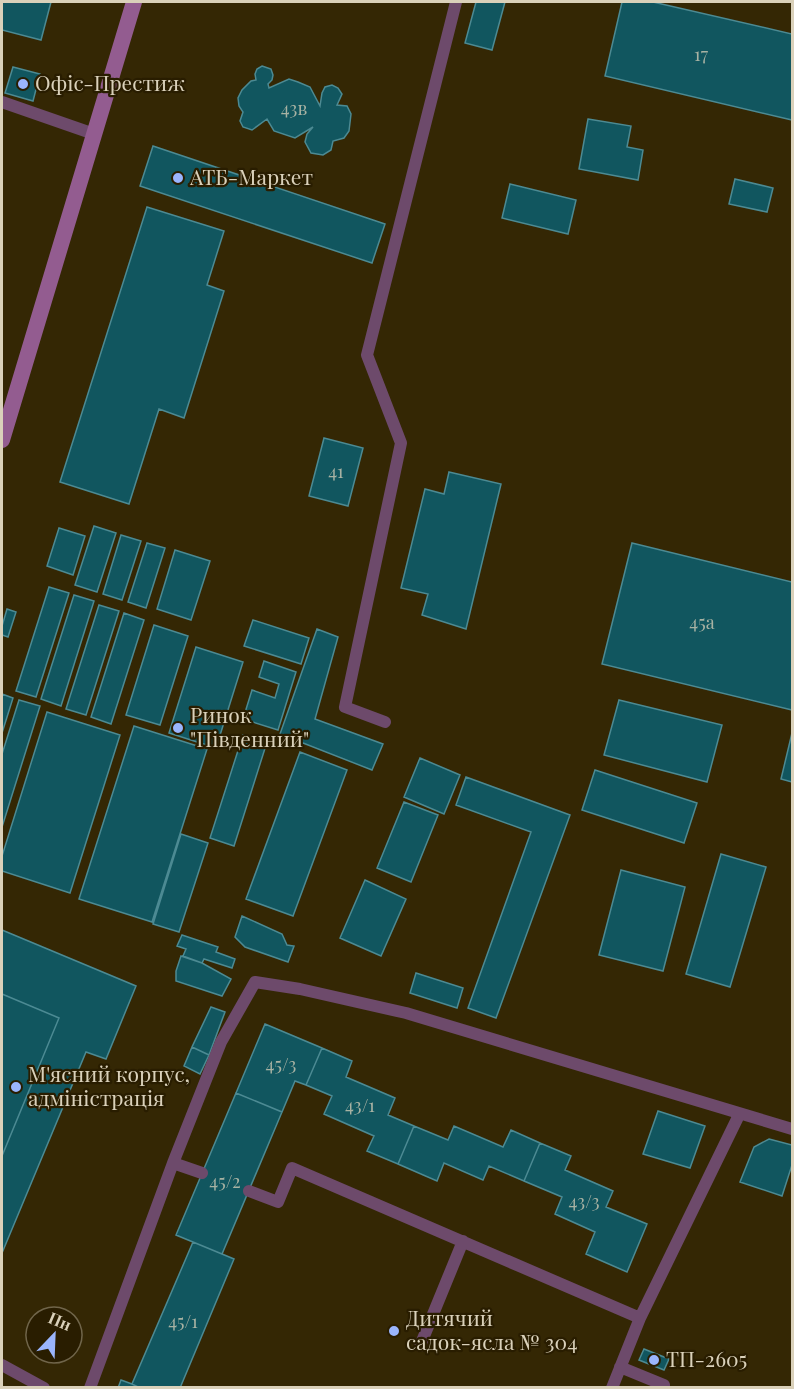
<svg xmlns="http://www.w3.org/2000/svg" width="794" height="1389" font-family="'Playfair Display',serif">
<style>
.building{fill:#11565f;stroke:#4c8a93;stroke-width:1.5}
.lines{fill:none;stroke-linecap:round;stroke-linejoin:round}
.service{stroke:#6d4a6b;stroke-width:12}
.secondary{stroke:#935c90;stroke-width:16}
.poi-dot{fill:#9ab5fd;stroke:#291d00;stroke-width:2}
.labels{text-anchor:middle;stroke-width:4.5;stroke-linejoin:round;paint-order:stroke}
.number-label{font-size:18px;fill:#a8b2a3}
.poi-label{font-size:21px;fill:#dad1ba;stroke:#291d00;text-anchor:start}
</style>
<rect width="100%" height="100%" fill="#342704"/>
<path class="building" d="M2,2H51L41,40L2,30Z
M476,2H505L492,50L465,43Z
M622,2H653L792,34V120L605,76Z
M262,66L271,69L273,75L272,80L268,84L269,88L289,79L298,82L310,87L320,106L322,93L325,87L332,85L338,88L342,94L337,105L347,106L351,114L349,131L344,138L333,141L331,150L323,155L311,153L305,142L307,134L313,127L295,138L274,131L267,119L252,130L243,127L240,121L243,112L239,106L238,98L242,90L251,81L256,80L255,74L257,69Z
M13,67L40,74L33,101L5,93Z
M588,119L631,126L627,147L643,150L638,180L579,169Z
M153,146L385,224L372,263L140,186Z
M735,179L773,188L767,212L729,204Z
M510,184L576,200L568,234L502,218Z
M147,207L224,231L207,285L224,291L184,418L159,409L129,504L60,482Z
M324,438L363,448L348,506L309,496Z
M449,472L501,484L466,629L422,615L428,594L401,588L425,489L444,494Z
M94,526L116,533L97,592L75,585Z
M59,528L85,536L73,575L47,566Z
M121,535L141,541L122,600L103,594Z
M147,543L165,548L146,608L128,602Z
M632,543L792,582V710L602,664Z
M175,550L210,561L191,620L157,609Z
M49,587L69,593L36,697L16,691Z
M74,595L94,601L61,706L41,699Z
M99,605L119,611L86,715L66,709Z
M7,609L16,612L8,637L2,635V626Z
M124,613L144,620L111,724L91,717Z
M253,620L309,638L301,664L244,646Z
M154,625L188,636L160,725L126,715Z
M317,629L338,637L315,719L383,744L372,770L280,734Z
M196,647L243,662L216,748L169,733Z
M264,661L296,672L278,730L243,719L252,690L275,698L279,684L259,677Z
M2,694L13,698L2,733Z
M19,700L40,706L2,827V754Z
M619,700L722,725L707,782L604,755Z
M47,712L120,735L70,893L2,871V856Z
M134,726L207,749L152,922L79,899Z
M792,733V782L781,779Z
M243,735L267,742L234,846L210,838Z
M300,752L347,770L293,916L246,899Z
M420,758L460,775L444,814L404,797Z
M595,770L697,803L684,843L582,810Z
M466,777L570,815L496,1018L468,1008L531,832L456,805Z
M404,802L438,815L411,882L377,868Z
M181,834L208,843L179,932L153,924Z
M721,854L766,867L730,987L686,974Z
M621,870L685,887L663,971L599,955Z
M365,880L406,899L381,956L340,938Z
M242,916L282,934L287,945L294,946L288,962L245,947L235,937Z
M2,930L136,986L106,1059L86,1052L2,1253V1156L59,1018L2,994Z
M182,935L218,947L216,952L235,959L232,968L204,959L202,963L183,956L186,949L177,946Z
M181,956L202,963L231,979L222,996L176,981V971Z
M416,973L463,988L457,1008L410,993Z
M2,994L59,1018L2,1156Z
M211,1007L225,1012L209,1055L192,1047Z
M265,1024L322,1048L306,1085L295,1081L282,1112L236,1093Z
M192,1047L209,1055L200,1074L184,1066Z
M322,1048L352,1061L346,1077L395,1098L388,1115L414,1126L398,1164L367,1151L374,1136L324,1114L332,1096L306,1085Z
M236,1093L282,1112L222,1254L176,1235Z
M658,1111L705,1126L690,1168L643,1154Z
M414,1126L448,1140L454,1126L503,1147L511,1130L540,1143L524,1181L489,1166L483,1180L444,1163L437,1181L398,1164Z
M769,1139L792,1145V1165L782,1196L740,1182L754,1147Z
M540,1143L571,1156L565,1170L613,1191L606,1207L647,1224L627,1272L586,1254L595,1232L555,1214L562,1197L524,1181Z
M193,1242L234,1259L180,1388H140L132,1384Z
M644,1349L669,1359L664,1370L639,1360Z
M121,1380L132,1384L140,1388H118Z"/>
<g class="lines">
<path class="service" d="M2,102L94,134
M385,722L345,707L401,443L367,355L456,2
M173,1163L202,1173
M249,1191L278,1202L292,1168L640,1318
M420,1346L463,1241
M2,1365L44,1388
M620,1367L664,1385
M90,1388L173,1163L221,1042L255,982L300,989L406,1013L792,1129
M612,1388L640,1318L739,1115"/>
<path class="secondary" d="M2,440L134,2"/>
</g>
<g class="poi-dot">
<circle cx="23" cy="84" r="6"/>
<circle cx="178" cy="178" r="6"/>
<circle cx="178" cy="728" r="6"/>
<circle cx="16" cy="1087" r="6"/>
<circle cx="394" cy="1331" r="6"/>
<circle cx="654" cy="1360" r="6"/>
</g>
<g class="labels">
<g class="number-label">
<text x="701" y="61">17</text>
<text x="294" y="115">43в</text>
<text x="336" y="478">41</text>
<text x="702" y="629">45а</text>
<text x="281" y="1071">45/3</text>
<text x="360" y="1112">43/1</text>
<text x="225" y="1188">45/2</text>
<text x="584" y="1208">43/3</text>
<text x="183" y="1328">45/1</text>
</g>
<g class="poi-label">
<text x="35" y="91">Офіс-Престиж</text>
<text x="190" y="185">АТБ-Маркет</text>
<text x="190" y="723">Ринок<tspan x="190" dy="24">"Південний"</tspan></text>
<text x="28" y="1082">М'ясний корпус,<tspan x="28" dy="24">адміністрація</tspan></text>
<text x="406" y="1326">Дитячий<tspan x="406" dy="24">садок-ясла № 304</tspan></text>
<text x="666" y="1367">ТП-2605</text>
</g>
</g>
<rect width="794" height="1389" fill="none" stroke="#dad1ba" stroke-width="6"/>
<g transform="translate(54 1335) rotate(23)"><circle r="28" fill="#291d00" stroke="#70654a" stroke-width="1.5"/>
<path d="M0-4.5L10 22L0 15L-10 22Z" fill="#9ab5fd"/>
<text y="-9" font-size="16" font-weight="bold" text-anchor="middle" fill="#dad1ba">Пн</text>
</g>
</svg>
